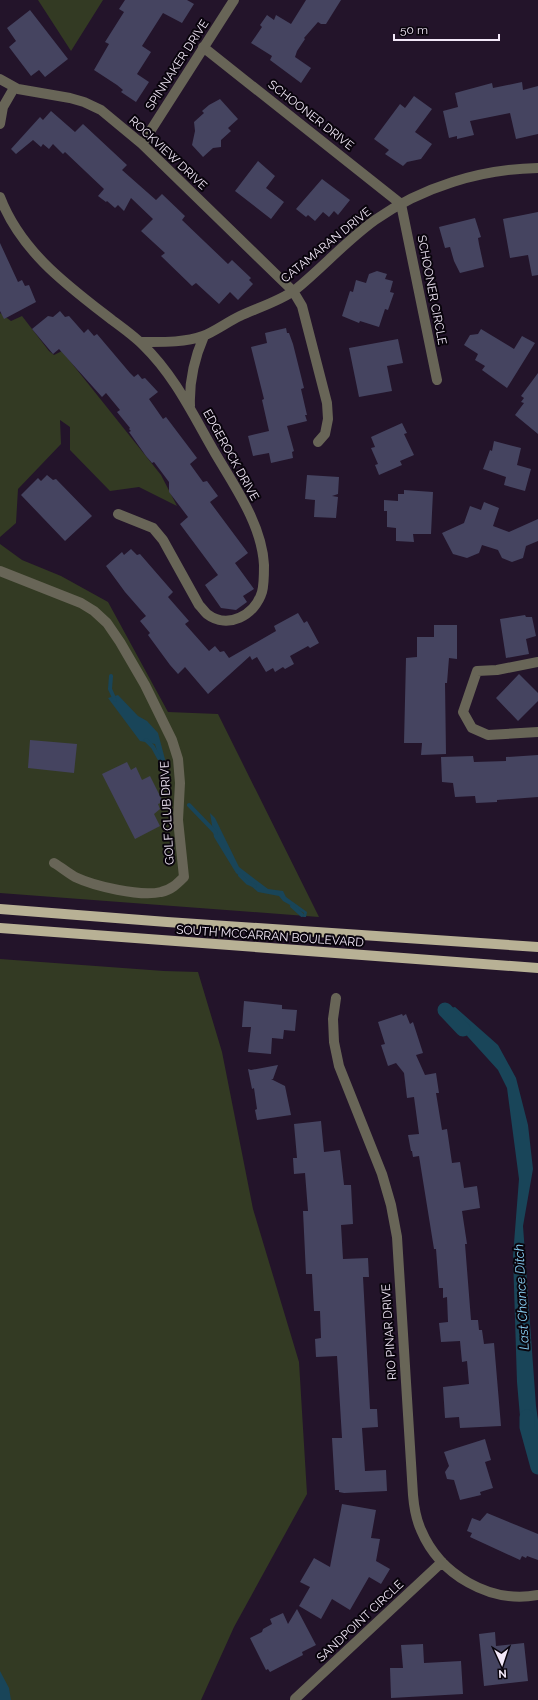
<svg xmlns="http://www.w3.org/2000/svg" width="538" height="1700" font-family="Raleway,sans-serif">
<style>
.green{fill:#333a23}
.water{fill:#194559}
.lines{fill:none;stroke-linecap:round;stroke-linejoin:round}
.stream{stroke:#194559;stroke-width:4}
.canal{stroke:#194559;stroke-width:15}
.building{fill:#454460}
.minor{stroke:#686557;stroke-width:10}
.primary{stroke:#b8b195;stroke-width:10}
.labels{text-anchor:middle;stroke-width:4;stroke-linejoin:round;paint-order:stroke}
.street-label{font-size:12px;fill:#f2e8f8;stroke:#09040c}
.water-label{font-size:13px;font-style:italic;fill:#8ad3f8;stroke:#09040c}
</style>
<rect width="100%" height="100%" fill="#23142a"/>
<path class="green" d="M38,0H103L71,51Z
M0,313L11,321L22,316L49,351L54,355L62,351L161,475L177,506L139,487L110,491L70,450V427L60,420L61,444L18,489L16,523L0,537Z
M0,544L22,560L61,576L108,602L168,712L218,714L319,917L0,893Z
M0,959L164,971L198,972L222,1052L253,1209L299,1362L307,1494L234,1627L201,1700H0Z"/>
<path class="water" d="M118,695L138,716L147,721L158,733L170,778L166,782L155,744L140,741L108,698Z
M210,813L215,818L239,867L268,889L283,891L286,897L307,912L306,917H303L304,913L283,901L279,896L258,892L236,873L214,837Z
M449,1005L451,1008L455,1007L498,1045L516,1078L528,1125L533,1169L523,1226L536,1406L538,1420V1468L531,1438L521,1428L517,1382L513,1256L519,1179L507,1088L498,1070L449,1016V1011L446,1008Z
M0,1671L9,1688L11,1700H0Z"/>
<g class="lines">
<path class="stream" d="M111,676L110,689L115,700
M146,740L153,747L159,758
M189,805L216,833
M240,875L248,883L255,886
M292,906L302,915"/>
<path class="canal" d="M445,1010L463,1029
M527,1417V1427L538,1467"/>
</g>
<path class="building" d="M125,0H187L194,4L182,23L163,13L142,46L151,52L137,74L149,82L136,102L121,92L123,90L117,85L94,70L109,44L105,42L124,12L119,9Z
M306,0H341L326,24H321L318,22L304,38L305,39L297,51L295,57L311,68L301,83L270,60L272,56L251,43L262,27L260,25L267,15L274,20L276,15L291,24Z
M30,10L68,59L45,77L39,70L31,76L9,47L16,41L7,28Z
M522,82L523,90L538,86V134L516,139L510,113L470,121L474,135L457,139V136L449,138L443,111L458,107L455,93L492,83L493,88Z
M414,96L432,109L415,132L432,144L421,159L407,162L403,166L385,154L389,150L374,139L400,104L405,108Z
M220,99L238,119L228,128L231,131L221,140V147L213,148L203,157L192,145L195,131L194,122L204,113L202,111L209,105Z
M51,111L75,132L83,124L127,165L122,170L156,200L162,194L185,216L182,220L228,264L232,260L251,278L249,280L253,284L238,300L230,292L219,304L196,283L192,286L161,256L165,253L141,231L153,219L131,198L124,211L118,205L115,208L107,201L106,202L98,196L104,189L65,152L63,154L53,144L49,149L43,144L41,147L33,140L16,154L11,149L40,117L43,120Z
M258,161L275,176L266,188L284,202L271,219L235,191Z
M322,179L350,200L338,215L334,211L329,217L323,212L315,221L308,215L306,217L296,209Z
M538,212V275L532,276L528,255L510,258L503,219Z
M475,218L481,237L478,238L479,244L484,267L460,273L454,261L450,247L445,248L439,227Z
M0,243L18,282L22,280L25,286L29,285L36,302L4,319L0,311Z
M377,271L387,274L385,279L393,281L390,292L394,293L388,310L385,309L379,327L360,321L359,323L342,316L350,291L353,292L356,280L366,283L369,274Z
M60,311L65,317L69,316L84,333L88,329L94,336L97,334L130,373L134,377L138,374L142,379L145,378L158,392L149,399L163,419L166,417L197,458L190,464L203,482L207,481L218,496L210,502L248,553L235,563L254,589L243,596L247,602L236,610L221,608L205,585L218,575L180,524L188,517L169,492V482L154,462L152,463L146,456L129,432L131,431L129,429L130,428L117,412L120,410L106,393L102,397L59,349L53,354L32,329L48,316L53,317Z
M286,328L287,333H289L293,344L304,388L301,389L307,415H305L307,421L287,426L294,451L292,452L293,458L271,463L269,453L253,456L248,436L269,431L262,400L264,399L251,347L267,343L265,333Z
M481,329L514,349L522,336L535,343L507,388L482,370L485,366L475,360L478,354L464,345L470,335L478,334Z
M398,339L403,363L387,366L392,391L359,397L349,348Z
M538,373V434L515,415L524,403L521,402L524,398L521,396Z
M402,423L407,433L404,434L414,455L400,461L402,465L379,475L375,465L378,464L371,448L375,447L371,437Z
M494,441L521,448L517,465L531,469L525,491L504,485L506,477L483,469L490,450L492,451Z
M47,475L53,480L56,479L92,516L65,541L21,495L38,478L41,481Z
M307,475L339,477L338,494L332,496L338,497L336,518L314,517L315,500L305,499Z
M404,490L433,492L431,534H413L414,542L396,541V528L387,527V511H384V500L398,501V494H404Z
M484,502L499,508L493,526L509,532L538,519V541L526,546L523,558L512,562L502,558L498,550L482,545L479,553L467,558L453,554L442,533L464,523L470,506L481,510Z
M131,549L137,555L140,554L173,592L168,597L189,621L185,624L209,651L215,646L220,652L224,651L229,658L276,631L274,626L298,613L304,623L307,621L319,643L310,648L308,646L290,656L294,664L285,669L283,667L275,672L273,668L266,672L257,657L252,660L250,656L208,694L185,667L178,674L170,665L148,635L150,633L140,621L146,616L125,592L106,566L122,552L124,555Z
M525,615L526,617H532L536,636L526,639L529,654L506,658L500,619Z
M434,625H457V659L449,658L447,683H445L446,754L421,755L422,743H404L406,658L417,657V637H434Z
M519,674L538,693V701L518,721L496,698Z
M30,740L77,744L74,773L28,768Z
M538,755V797L497,800V802L476,803L475,796L455,797L453,783L442,782L441,757L473,756L474,762L506,761V757Z
M127,762L131,770L136,767L142,780L150,776L163,802L158,804L160,809L154,814L160,826L135,839L102,774Z
M244,1001L282,1005V1009L297,1010L295,1031L284,1030L283,1039L272,1038L271,1054L248,1052L251,1027H242Z
M402,1014L403,1016L406,1014L410,1024L413,1022L423,1053L416,1055L425,1075L436,1073L439,1093H436L442,1130L447,1129L452,1163L460,1162L464,1188L477,1186L480,1208L462,1211L467,1244H465L471,1320H478L479,1330H482L484,1344L494,1343L501,1426L460,1428L459,1417L445,1418L443,1387L469,1384L467,1361L462,1362L460,1341L441,1342L439,1323L448,1322L447,1297L443,1298V1288H439L436,1249H434L419,1156L413,1157L412,1151H411L408,1135L419,1134L414,1097L407,1098L404,1073L396,1063L388,1066L381,1045L385,1044L378,1022Z
M278,1065L273,1079H271L285,1086L291,1115L257,1120L255,1110L257,1109L254,1088L252,1089L248,1069L251,1070Z
M321,1121L324,1152L340,1150L344,1185H351L353,1224L341,1225L343,1259L368,1258L369,1277H363L370,1409H377L378,1427L362,1428L365,1471L386,1470L387,1491L344,1493L339,1492V1490H335L332,1438H342L337,1356L316,1357L315,1339L321,1338L320,1311H314L312,1274H306L303,1211H308L305,1173L294,1174L293,1158H297L294,1124Z
M485,1439L491,1460L485,1462L493,1488L480,1492L481,1495L460,1500L454,1480L447,1479L445,1472L449,1466L444,1452Z
M342,1504L376,1510L371,1538L380,1539L376,1561L390,1569L381,1584L369,1577L350,1610L332,1599L321,1619L299,1606L310,1587L300,1582L314,1558L330,1567Z
M487,1513L538,1534V1560L527,1556L526,1558L522,1556L520,1560L470,1537L472,1533L467,1531L472,1518L480,1521Z
M297,1609L316,1645L302,1652L303,1655L270,1672L268,1669L266,1670L250,1638L262,1632L263,1629L272,1624L270,1619L283,1613L288,1624Z
M495,1632L496,1646L524,1643L528,1681L484,1686L479,1634Z
M423,1644L424,1663L461,1661L463,1694L391,1698L390,1668H403L401,1645Z"/>
<g class="lines">
<path class="minor" d="M203,47L401,204L437,380
M0,79L18,89L70,98L84,102L101,110L142,144L293,291L302,306L327,403L328,419L325,434L318,442
M0,124L3,107L14,88
M142,144L234,0
M0,197C21,252 68,286 112,320C123,328 134,336 143,345C175,376 193,415 215,453C235,487 262,525 264,565C264,573 264,585 262,592C255,615 228,630 207,614C204,611 202,608 199,605L163,540L153,528L118,514
M140,342C160,342 184,343 203,336C214,332 229,321 240,316C257,308 280,301 295,290C323,267 346,241 375,220C422,187 481,169 538,168
M190,406C189,381 194,359 204,336
M0,571L81,603L94,611L107,623L120,642L145,685L172,740L178,759L180,783L178,820L184,877C177,884 171,890 161,892C140,897 94,886 75,877C68,873 61,867 54,863
M538,662L497,670L477,671L463,712L472,728L488,735L538,732
M336,998L333,1019L334,1042L339,1066L382,1174L391,1205L397,1237L413,1495C414,1507 416,1519 421,1530C440,1575 490,1604 538,1595
M295,1699L442,1562"/>
<path class="primary" d="M0,909L167,922L538,947
M0,928L538,968"/>
</g>
<g class="labels">
<g class="street-label">
<text transform="translate(177 65) rotate(-57)" y="4">SPINNAKER DRIVE</text>
<text transform="translate(311 115) rotate(38)" y="4">SCHOONER DRIVE</text>
<text transform="translate(168 153) rotate(43)" y="4">ROCKVIEW DRIVE</text>
<text transform="translate(326 245) rotate(-39)" y="4">CATAMARAN DRIVE</text>
<text transform="translate(432 290) rotate(79)" y="4">SCHOONER CIRCLE</text>
<text transform="translate(231 455) rotate(61)" y="4">EDGEROCK DRIVE</text>
<text transform="translate(167 813) rotate(-93)" y="4">GOLF CLUB DRIVE</text>
<text transform="translate(270 936) rotate(4)" y="4">SOUTH MCCARRAN BOULEVARD</text>
<text transform="translate(389 1332) rotate(-94)" y="4">RIO PINAR DRIVE</text>
<text transform="translate(360 1621) rotate(-43)" y="4">SANDPOINT CIRCLE</text>
</g>
<g class="water-label">
<text transform="translate(521 1297) rotate(-93)" y="5">Last Chance Ditch</text>
</g>
</g>
<g transform="translate(502 1664) rotate(177)" stroke="#09040c" stroke-width="3" paint-order="stroke">
<path d="M0-3L7 15L0 10L-7 15Z" fill="#f2e8f8"/>
<text y="-6" font-size="11" font-weight="bold" text-anchor="middle" fill="#f2e8f8">N</text>
</g>
<path d="M394 34v6h105v-6" fill="none" stroke="#f2e8f8" stroke-width="2"/>
<text x="400" y="34" font-size="12" fill="#f2e8f8" stroke="#09040c" stroke-width="3" paint-order="stroke">50 m</text>
</svg>
